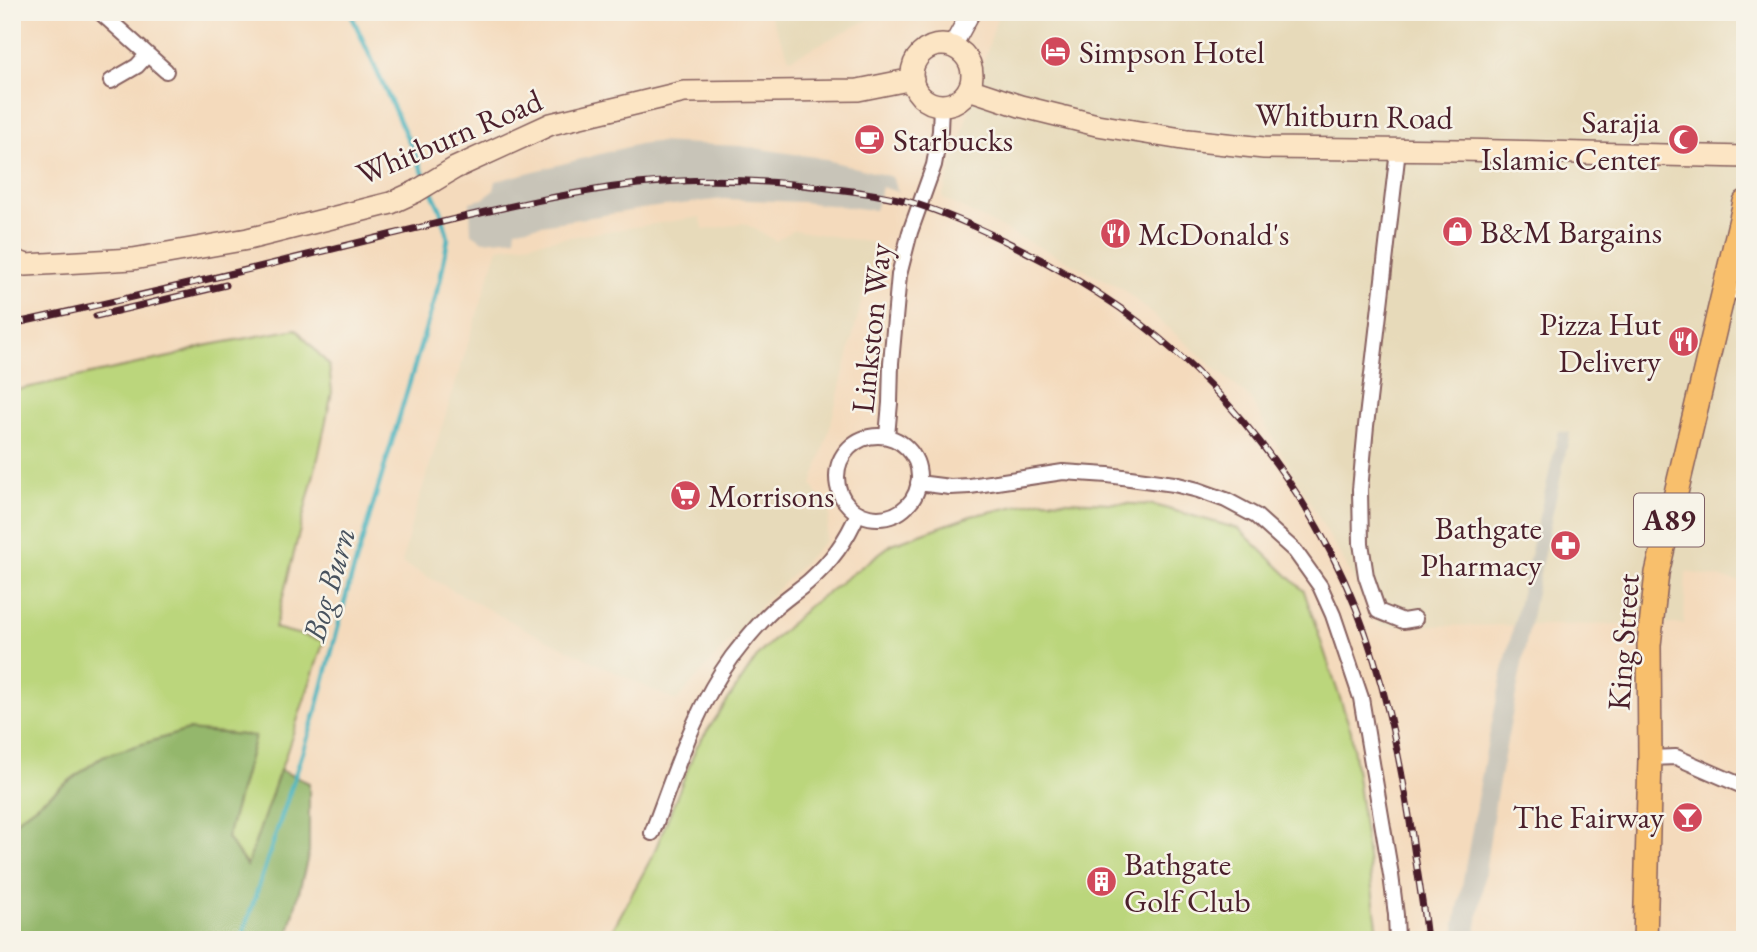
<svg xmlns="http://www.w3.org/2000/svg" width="1757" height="952" font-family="'EB Garamond',serif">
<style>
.built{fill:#e7daba}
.industrial{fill:#c8c4b8}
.green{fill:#bbd67c;stroke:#827a54;stroke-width:2}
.forest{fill:#94b76c;stroke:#6f6b4c;stroke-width:2}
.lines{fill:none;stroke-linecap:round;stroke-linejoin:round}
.stream{stroke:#43b2bd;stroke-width:4.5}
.minor-casing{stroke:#86605e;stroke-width:18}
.tertiary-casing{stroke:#86605e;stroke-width:21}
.secondary-casing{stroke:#86605e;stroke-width:24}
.primary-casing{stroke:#86605e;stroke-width:26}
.minor{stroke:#fff;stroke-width:14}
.tertiary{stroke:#fff;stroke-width:18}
.secondary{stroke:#fce5c4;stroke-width:21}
.primary{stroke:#f8bf6c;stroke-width:23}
.rail-casing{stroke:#4a1f2b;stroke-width:7}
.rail{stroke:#f7f3e8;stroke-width:4.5;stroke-dasharray:13;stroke-linecap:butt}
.labels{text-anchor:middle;stroke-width:5;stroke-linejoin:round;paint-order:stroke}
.shield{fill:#f7f3e8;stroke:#7e5f64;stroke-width:2}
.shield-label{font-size:30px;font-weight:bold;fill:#4a1f2b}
.poi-label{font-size:32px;fill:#4a1f2b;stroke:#f7f3e8;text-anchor:start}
.street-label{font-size:32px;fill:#4a1f2b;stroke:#f7f3e8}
.water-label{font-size:33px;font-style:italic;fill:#48525e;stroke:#f7f3e8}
</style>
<rect width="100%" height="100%" fill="#f7f3e8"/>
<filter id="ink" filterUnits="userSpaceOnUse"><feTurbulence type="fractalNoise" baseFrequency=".0143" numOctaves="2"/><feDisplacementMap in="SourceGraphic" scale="14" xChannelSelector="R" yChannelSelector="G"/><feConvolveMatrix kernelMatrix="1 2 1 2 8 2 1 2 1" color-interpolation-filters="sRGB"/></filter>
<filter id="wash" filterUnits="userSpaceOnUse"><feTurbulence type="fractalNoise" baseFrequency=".00686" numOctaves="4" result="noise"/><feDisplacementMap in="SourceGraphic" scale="28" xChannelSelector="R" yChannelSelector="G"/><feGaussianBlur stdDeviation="1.57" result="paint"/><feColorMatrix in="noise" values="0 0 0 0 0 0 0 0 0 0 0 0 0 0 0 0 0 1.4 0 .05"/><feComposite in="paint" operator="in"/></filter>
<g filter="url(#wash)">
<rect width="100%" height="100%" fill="#f4dabc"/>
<path class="built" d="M768,12H879L870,19L790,59Z
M999,12H1745V582L1686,572L1684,624L1381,626L1250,398L1123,289L942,198Z
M700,217L704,230L744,223L776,241L793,230L876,243L830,427L812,485L830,515L825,541L758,609L676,701L529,631L402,563L411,525L498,248Z"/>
<path class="industrial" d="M655,142L740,146L815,157L892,177L898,192L882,187L875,210L802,202L723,199L648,208L516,229L515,238L483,241L471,233L470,202L483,199L489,194L494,190L496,181L639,144Z
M1559,431L1570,433L1540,572L1496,797L1475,940H1457L1455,925L1486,751L1502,675Z"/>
<path class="green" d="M296,329L329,365L332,392L319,454L275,628L324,641L248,867L227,838L255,736L103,756L19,818L12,827V391L174,356L204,346Z
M1044,500L1154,505L1239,529L1304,591L1351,731L1379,940H607L653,855L697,746L759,654L809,606L892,544L971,516Z"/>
<path class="forest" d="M188,730L255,736L227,838L247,866L280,770L309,783V852L287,940H12V827L19,818L103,756Z"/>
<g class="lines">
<path class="stream" d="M350,12L426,179
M241,940L316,712L347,592L440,281L448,238L441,211L431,190"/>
</g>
</g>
<g filter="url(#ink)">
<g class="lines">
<defs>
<path id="minor" d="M100,12L166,71
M111,81L137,66L147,55
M1398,150L1366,426L1360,490L1361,543L1366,576L1378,611L1403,621L1415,619
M1724,287L1745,295
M887,436L890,403L891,363L899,275L910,232L934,165L940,131L941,105
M837 477a41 41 0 1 1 82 0a41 41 0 1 1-82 0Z
M918,483L950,487L970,486L1063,472L1108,475L1174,484L1198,490L1226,500L1256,516L1295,551L1320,586L1333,615L1361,698L1391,875L1396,915L1397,940
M1650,758L1676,757L1745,787
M652,833C675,773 694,709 732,657C745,640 759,623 774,609C785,599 797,591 808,582C830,563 847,540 858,513"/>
<path id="tertiary" d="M952,47L971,12"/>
<path id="secondary" d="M912 75a30 30 0 1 1 60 0a30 30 0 1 1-60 0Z
M969,89L1020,106L1097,125L1188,140L1264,148L1460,150L1745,157
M12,259L26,265L133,259L248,239L391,203L415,192L455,168L551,124L684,92L858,90L913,79"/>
<path id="primary" d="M1645,940L1650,758L1649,645L1657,573L1745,202"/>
</defs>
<use href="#minor" class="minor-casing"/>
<use href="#tertiary" class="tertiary-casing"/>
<use href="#secondary" class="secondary-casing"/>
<use href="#primary" class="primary-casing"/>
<use href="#minor" class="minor"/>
<use href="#tertiary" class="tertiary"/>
<use href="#secondary" class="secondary"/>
<use href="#primary" class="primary"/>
<defs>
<path id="rail" d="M96,316L226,285
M12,324C138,297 264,266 389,235C471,215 554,194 638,184C704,177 771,180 836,189C861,192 886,195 910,202C946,213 981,229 1015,246C1051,264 1087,285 1120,308C1224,382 1309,490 1356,608C1384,679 1399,753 1411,828C1416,865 1423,902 1427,940"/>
</defs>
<use href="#rail" class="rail-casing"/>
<use href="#rail" class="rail"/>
</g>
</g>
<defs>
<symbol id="hotel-disc" viewBox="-11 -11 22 22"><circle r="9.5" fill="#d1495b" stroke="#f7f3e8"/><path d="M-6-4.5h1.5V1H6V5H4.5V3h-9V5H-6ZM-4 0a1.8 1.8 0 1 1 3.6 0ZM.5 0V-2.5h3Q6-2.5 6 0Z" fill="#fff"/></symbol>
<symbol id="cafe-disc" viewBox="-11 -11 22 22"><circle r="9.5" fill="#d1495b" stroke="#f7f3e8"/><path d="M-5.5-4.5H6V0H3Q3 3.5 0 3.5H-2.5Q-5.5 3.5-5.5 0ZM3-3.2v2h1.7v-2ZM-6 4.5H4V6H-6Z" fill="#fff"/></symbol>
<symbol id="mosque-disc" viewBox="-11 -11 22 22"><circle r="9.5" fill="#d1495b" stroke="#f7f3e8"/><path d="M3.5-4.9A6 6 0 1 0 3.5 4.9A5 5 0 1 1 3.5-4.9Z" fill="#fff"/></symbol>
<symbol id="shop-disc" viewBox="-11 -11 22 22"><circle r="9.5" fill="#d1495b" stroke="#f7f3e8"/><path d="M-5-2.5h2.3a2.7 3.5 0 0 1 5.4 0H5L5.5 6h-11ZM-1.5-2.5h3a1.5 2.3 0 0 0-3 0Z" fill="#fff"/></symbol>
<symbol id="restaurant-disc" viewBox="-11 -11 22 22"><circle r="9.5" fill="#d1495b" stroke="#f7f3e8"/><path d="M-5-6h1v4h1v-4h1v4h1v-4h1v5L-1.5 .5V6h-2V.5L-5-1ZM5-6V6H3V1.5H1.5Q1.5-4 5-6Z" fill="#fff"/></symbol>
<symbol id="supermarket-disc" viewBox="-11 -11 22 22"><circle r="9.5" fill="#d1495b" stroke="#f7f3e8"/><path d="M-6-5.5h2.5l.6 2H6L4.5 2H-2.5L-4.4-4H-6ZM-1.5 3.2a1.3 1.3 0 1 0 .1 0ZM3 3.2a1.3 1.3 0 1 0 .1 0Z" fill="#fff"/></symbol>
<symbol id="pharmacy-disc" viewBox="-11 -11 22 22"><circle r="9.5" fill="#d1495b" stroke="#f7f3e8"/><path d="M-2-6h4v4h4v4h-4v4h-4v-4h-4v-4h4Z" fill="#fff"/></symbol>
<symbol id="bar-disc" viewBox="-11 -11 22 22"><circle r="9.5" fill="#d1495b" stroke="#f7f3e8"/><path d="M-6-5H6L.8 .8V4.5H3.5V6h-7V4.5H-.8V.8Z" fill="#fff"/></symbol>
<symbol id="building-disc" viewBox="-11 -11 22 22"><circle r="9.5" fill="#d1495b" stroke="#f7f3e8"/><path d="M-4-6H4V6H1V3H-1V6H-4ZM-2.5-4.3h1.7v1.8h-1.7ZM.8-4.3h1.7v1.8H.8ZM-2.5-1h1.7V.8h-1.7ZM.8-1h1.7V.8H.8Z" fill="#fff"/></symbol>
</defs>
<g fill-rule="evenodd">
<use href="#hotel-disc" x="1038" y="34" width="35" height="35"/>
<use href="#cafe-disc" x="852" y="122" width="35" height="35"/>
<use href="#mosque-disc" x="1666" y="122" width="35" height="35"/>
<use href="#shop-disc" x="1440" y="214" width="35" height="35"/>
<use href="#restaurant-disc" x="1098" y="216" width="35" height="35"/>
<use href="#restaurant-disc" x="1666" y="324" width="35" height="35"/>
<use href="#supermarket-disc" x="668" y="478" width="35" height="35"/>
<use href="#pharmacy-disc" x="1548" y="528" width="35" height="35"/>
<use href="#bar-disc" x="1670" y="800" width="35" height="35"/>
<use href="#building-disc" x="1084" y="864" width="35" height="35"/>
</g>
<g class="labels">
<rect class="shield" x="1634" y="493.5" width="70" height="53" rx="5"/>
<g class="shield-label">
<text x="1669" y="530">A89</text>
</g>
<g class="poi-label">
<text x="1079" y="63">Simpson Hotel</text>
<text x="1660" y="133" text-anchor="end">Sarajia<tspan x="1660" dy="37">Islamic Center</tspan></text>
<text x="893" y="151">Starbucks</text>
<text x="1480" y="243">B&amp;M Bargains</text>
<text x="1138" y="245">McDonald's</text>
<text x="1661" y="335" text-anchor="end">Pizza Hut<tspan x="1661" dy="37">Delivery</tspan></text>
<text x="708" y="507">Morrisons</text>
<text x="1542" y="539" text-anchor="end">Bathgate<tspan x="1542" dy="37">Pharmacy</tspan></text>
<text x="1664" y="828" text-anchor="end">The Fairway</text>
<text x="1124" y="875">Bathgate<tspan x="1124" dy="37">Golf Club</tspan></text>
</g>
<g class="street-label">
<text transform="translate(1354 116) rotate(1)" y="11">Whitburn Road</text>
<text transform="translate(449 137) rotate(-23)" y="11">Whitburn Road</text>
<text transform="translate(871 328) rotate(-84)" y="11">Linkston Way</text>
<text transform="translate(1623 642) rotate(-86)" y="11">King Street</text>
</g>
<g class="water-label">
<text transform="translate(328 584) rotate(-74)" y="12">Bog Burn</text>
</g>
</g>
<rect width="1757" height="952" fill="none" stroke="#f7f3e8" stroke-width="42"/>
</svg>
